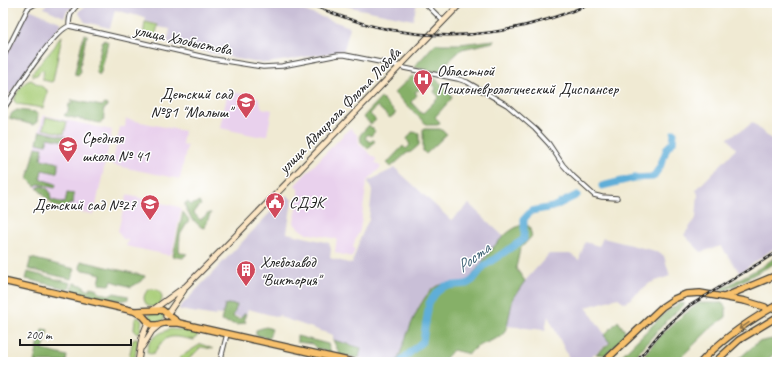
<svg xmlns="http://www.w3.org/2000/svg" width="780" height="365" font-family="Caveat,sans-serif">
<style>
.built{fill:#e9d1ed}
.industrial{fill:#c9bfd7}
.green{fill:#a8cd77;stroke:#62744a}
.forest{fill:#86b068;stroke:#516642}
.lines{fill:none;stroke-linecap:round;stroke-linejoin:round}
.river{stroke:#5eaed8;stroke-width:7}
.primary-tunnel{stroke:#c6c1ae;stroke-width:5.5;stroke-dasharray:5.5 3;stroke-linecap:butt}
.street-casing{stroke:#3c3b37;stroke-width:5.5}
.secondary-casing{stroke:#3c3b37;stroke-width:7}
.primary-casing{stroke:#3c3b37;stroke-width:8}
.street{stroke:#fff;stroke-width:3.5}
.secondary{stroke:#fce6c4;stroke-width:5}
.primary{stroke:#f7c06c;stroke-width:5.5}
.rail-casing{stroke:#1c1c1c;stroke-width:2.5}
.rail{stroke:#fff;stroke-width:1;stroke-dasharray:3;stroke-linecap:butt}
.oneway{stroke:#8a6e44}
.labels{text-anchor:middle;stroke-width:3;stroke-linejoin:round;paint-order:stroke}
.street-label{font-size:16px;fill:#1c1c1c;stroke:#fff}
.poi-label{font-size:16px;fill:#1c1c1c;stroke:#fff;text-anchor:start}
.water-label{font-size:17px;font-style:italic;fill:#3a5e71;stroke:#fff}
</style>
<rect width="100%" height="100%" fill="#fff"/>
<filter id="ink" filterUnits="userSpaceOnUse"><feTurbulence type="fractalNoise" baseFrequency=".025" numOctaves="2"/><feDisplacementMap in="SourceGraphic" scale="8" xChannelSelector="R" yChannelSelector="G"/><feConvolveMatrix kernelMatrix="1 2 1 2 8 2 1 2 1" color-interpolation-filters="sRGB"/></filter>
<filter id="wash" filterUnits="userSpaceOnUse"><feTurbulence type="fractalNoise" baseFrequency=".012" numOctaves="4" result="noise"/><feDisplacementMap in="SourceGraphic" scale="16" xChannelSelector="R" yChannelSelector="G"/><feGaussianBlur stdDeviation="0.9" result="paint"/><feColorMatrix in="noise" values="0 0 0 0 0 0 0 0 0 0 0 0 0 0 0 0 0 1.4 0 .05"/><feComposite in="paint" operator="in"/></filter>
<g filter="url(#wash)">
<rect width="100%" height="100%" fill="#f0ead3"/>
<path class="built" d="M228,91L258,97L262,108L272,110L267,135L257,136L220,128Z
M43,115L112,130L94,215L54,206L28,179Z
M126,119L184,131L182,145L187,146L180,179L112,165L120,127H125Z
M350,128L358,136L359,144L377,160L375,162L381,167L367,181L360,230L355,240L353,248L355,249L352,257L336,253L335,251L337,239L306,233L295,225L294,222L298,195V189L295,185Z
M127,195L179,207L181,210L172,253L168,255L126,246L128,240L123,239L118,231Z"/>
<path class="industrial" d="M47,3H78L67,11L64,17L44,8Z
M89,3H282L350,27L344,50L331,53L268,63L253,62L167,44L170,29L158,27V24L145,21L146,18L115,10L110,28L85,22L78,12Z
M338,3H417L413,20L350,7Z
M29,9L62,23L3,103V63Z
M752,122L777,145V246L740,273L721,246L701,252L684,235L696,218L698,194L696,190L736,149L728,138L747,127Z
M395,168L451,220L469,204L503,236L467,283L438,286L421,302L397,362H374L359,358L361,348L333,340V335L280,317L281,315H279L278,317L248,309L245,318L222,313L221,315L216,314V316L180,310L179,308L287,195L292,200L287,233L329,243L331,249L330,258L352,264L360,239L369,219L372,191L368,181Z
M603,238L659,252L664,256L670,276L650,283L625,303L618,298L586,307L610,342L584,362H571L548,316L545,330L507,326L513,298L525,281L549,254H570L579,260L585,242L599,246Z"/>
<path class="green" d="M145,22L158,25L155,37L143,36Z
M62,36L53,81L51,82L43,80V75L44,70H42L37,75L33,76L32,73L55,46L60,37Z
M31,80L47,90V95L43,108L17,104L14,101C16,93 22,82 31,80Z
M46,117L67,122L64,134L43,129Z
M144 298a9 9 0 1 1 18 0a9 9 0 1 1-18 0Z
M157,311L164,313V319L162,321L153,323L149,320V315L152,312Z
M138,317L142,321L140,332L137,333L134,330L135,319Z
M171,329L190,331L198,335L194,340C172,336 167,332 154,353L150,354L147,352C147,339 160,332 171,329Z
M135,338H137L138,340L134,362H128L133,340Z
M201,344L213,349L201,347L186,362H179L180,357Z"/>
<path class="forest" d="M84,34L89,36L86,37L80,66L81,72L78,76L75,75V72Z
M104,40L108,42L101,72L99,75L96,72L102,42Z
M494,40V42L462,49L437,72L414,67L435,44H460Z
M413,75L417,79H421L424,83L428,84L415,92L417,95L411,102L422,114L439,97L434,92L436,88L432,83L428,84L423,80L427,78H435L450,92L452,98L435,117L440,122L438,125H427L394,93Z
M381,98L396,113L390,118L377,106L370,114L376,120L371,124L363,117Z
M72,100L102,106L105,104L107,105L106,108L103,110L105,115L104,120L100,123L65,116L64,115L68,112L69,104H73L71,101Z
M17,110L35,112L38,115L37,122L33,125L9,118L12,113Z
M369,125L375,131L371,136L368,134L365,138L370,142L373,140L375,141L368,149L361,142L360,135Z
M423,129H440L447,134L426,154L423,151Z
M40,131L71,138L70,142L48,138L46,145L37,143Z
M412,132L419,133V145L411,152L407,153L391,167L387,163L403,146L406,149L410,145L407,139Z
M36,147L43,148L41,159L59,163L57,173L42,170L40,179L56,184L55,188L39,184L35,186L28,179Z
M41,186C50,188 50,192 51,200L65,203L67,193L74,194L73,204H69L68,209L54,206L37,188Z
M188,202L191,205L199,202L201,205L193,212L200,220L209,213H211L204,228L201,227C194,221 185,213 185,203Z
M183,212L189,220L180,235L179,250L181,253L187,254L183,258L173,256Z
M522,225L529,226L532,236L520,249L516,268L525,281L513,298L507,326L504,333L500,337L476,347L469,354L453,350L445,359V362H397C405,342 418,296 437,286C443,283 460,284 467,283C481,265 500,231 522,225Z
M777,256V262L724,291L721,289L763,266Z
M31,258L75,269L71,279L28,269Z
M81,261L145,276L143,280L131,287L112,281L109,285L99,284L101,274L80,269Z
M28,272L71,283L69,289L26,279Z
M74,283L84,286L85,289L89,290L91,287L97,289L99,293L111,295L114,293L128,296V299C120,304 82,293 72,290Z
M680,303L685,304C665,321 648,341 631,362H615L666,312Z
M699,303H722L726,308V317L712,327L676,362H639C656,338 676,320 699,303Z
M227,304L237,305L233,317L240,319L245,313L246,314L244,319L246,322L238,325L221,321L225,305Z
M618,321L625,331V336L605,355L596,354L610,343L604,335Z
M266,327L272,329L269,338L256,335V330Z
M42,329L48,330L43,350L67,356L66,362H34Z
M297,336L328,344L331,352L317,349L312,344L297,342Z
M777,338V351L765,362H735L758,342Z
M333,340L361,348L359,358L340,355Z"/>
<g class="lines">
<path class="river" d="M602,186L634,178L653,177L660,167L667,148L673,142L674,133
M402,360L423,341L429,303L436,293L445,286L467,284L473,280L484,266L524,239V219L531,211L553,207L577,195"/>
</g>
</g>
<g filter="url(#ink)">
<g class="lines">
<path class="primary-tunnel" d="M767,308L777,312"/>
<defs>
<path id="street" d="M425,3L443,21
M69,26C69,14 72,10 80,3
M3,58L28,8L37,3
M3,110C15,92 52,32 69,26L213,59L263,67L282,66L338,55H345L400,66L404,68L458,79L467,82L507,105L535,129L549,144L563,165L573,176L594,195L602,197L617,198
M220,362L227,334"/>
<path id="secondary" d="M154,309L186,286L221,251L461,3
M166,316L184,290
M142,347L152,331L159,325
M138,362L142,337L148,322"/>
<path id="primary" d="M3,281L134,311L162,310L179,323
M724,297L777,275
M134,311L143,316L151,325H157L164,323H179L353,362
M604,362L662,307L674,299L686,294L700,293L745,301L765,307
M701,362C722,339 750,320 777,305
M715,362L739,340L777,317"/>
</defs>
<use href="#street" class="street-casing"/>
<use href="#secondary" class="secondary-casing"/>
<use href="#primary" class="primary-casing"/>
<use href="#street" class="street"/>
<use href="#secondary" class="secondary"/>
<use href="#primary" class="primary"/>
<defs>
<path id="rail" d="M306,3C332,13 359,24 387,29C460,44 525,31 593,3
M636,362L660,333L689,306L777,252"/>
</defs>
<use href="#rail" class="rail-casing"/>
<use href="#rail" class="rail"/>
</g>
<defs><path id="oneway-shaft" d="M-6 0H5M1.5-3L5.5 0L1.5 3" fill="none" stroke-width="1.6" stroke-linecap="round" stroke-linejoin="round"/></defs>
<use class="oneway" href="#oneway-shaft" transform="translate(744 326) rotate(146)"/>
</g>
<defs>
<symbol id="hospital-pin" viewBox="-11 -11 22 30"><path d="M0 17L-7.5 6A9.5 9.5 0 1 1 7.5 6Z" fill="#d1495b" stroke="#fff"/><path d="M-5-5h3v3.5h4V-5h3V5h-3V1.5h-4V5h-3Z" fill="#fff"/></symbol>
<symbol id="school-pin" viewBox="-11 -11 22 30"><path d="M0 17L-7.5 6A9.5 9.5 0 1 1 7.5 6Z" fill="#d1495b" stroke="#fff"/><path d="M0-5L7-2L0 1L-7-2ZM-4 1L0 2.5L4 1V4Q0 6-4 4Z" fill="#fff"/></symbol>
<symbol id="civic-pin" viewBox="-11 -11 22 30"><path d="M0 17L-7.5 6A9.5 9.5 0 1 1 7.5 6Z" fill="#d1495b" stroke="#fff"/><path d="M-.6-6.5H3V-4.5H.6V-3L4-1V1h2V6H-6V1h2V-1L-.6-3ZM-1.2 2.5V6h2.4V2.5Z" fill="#fff"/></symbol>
<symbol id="building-pin" viewBox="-11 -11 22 30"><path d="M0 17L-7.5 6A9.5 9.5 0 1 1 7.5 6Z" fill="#d1495b" stroke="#fff"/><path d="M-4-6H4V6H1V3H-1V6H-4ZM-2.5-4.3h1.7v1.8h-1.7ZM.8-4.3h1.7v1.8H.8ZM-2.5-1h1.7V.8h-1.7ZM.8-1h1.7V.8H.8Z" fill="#fff"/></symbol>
</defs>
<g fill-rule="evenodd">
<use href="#hospital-pin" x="412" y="68" width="22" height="30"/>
<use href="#school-pin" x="235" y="91" width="22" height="30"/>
<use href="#school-pin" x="57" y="135" width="22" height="30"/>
<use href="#civic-pin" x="264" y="191" width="22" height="30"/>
<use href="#school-pin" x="139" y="193" width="22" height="30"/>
<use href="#building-pin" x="235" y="259" width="22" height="30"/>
</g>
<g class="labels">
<g class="street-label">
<text transform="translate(183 39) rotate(12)" y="6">улица Хлобыстова</text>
<text transform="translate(339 110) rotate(-46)" y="6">улица Адмирала Флота Лобова</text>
</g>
<g class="poi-label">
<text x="437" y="76">Областной<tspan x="437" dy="18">Психоневрологический Диспансер</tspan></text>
<text x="232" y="99" text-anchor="end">Детский сад<tspan x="232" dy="18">№81 "Малыш"</tspan></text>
<text x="82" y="143">Средняя<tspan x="82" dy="18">школа № 41</tspan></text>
<text x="289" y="208">СДЭК</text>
<text x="136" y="210" text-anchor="end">Детский сад №27</text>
<text x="260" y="267">Хлебозавод<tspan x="260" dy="18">"Виктория"</tspan></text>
</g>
<g class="water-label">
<text transform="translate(473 257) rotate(-37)" y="6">Роста</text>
</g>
</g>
<rect width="780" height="365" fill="none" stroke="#fff" stroke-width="16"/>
<path d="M20 339v6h111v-6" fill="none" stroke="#1c1c1c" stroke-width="2"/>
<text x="26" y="339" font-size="12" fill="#1c1c1c" stroke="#ffffff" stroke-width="3" paint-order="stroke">200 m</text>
</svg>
